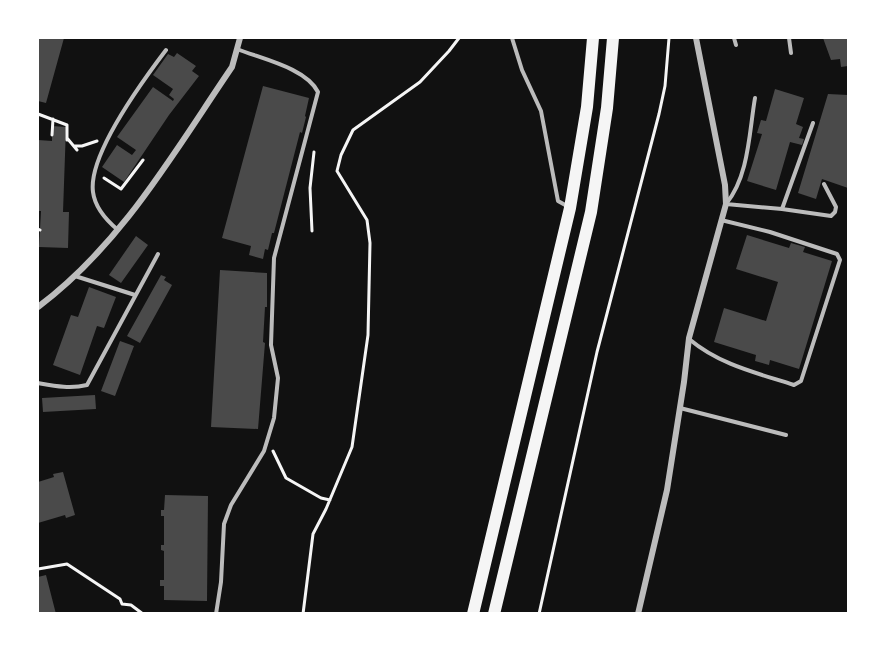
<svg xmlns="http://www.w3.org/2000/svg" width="886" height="651" font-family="Overpass,sans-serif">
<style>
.building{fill:#4a4a4a}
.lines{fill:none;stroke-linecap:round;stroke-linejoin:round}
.path{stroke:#f5f5f5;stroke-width:3}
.service{stroke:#bcbcbc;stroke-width:4}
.minor{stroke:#bcbcbc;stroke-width:6}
.trunk{stroke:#f5f5f5;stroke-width:12}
</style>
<rect width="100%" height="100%" fill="#111"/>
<path class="building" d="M38,38H64L46,103L38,101Z
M823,38H848V66L841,67L840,59L831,60Z
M177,53L196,66L192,71L199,76L169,115L124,182L102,167L117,145L132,155L136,150L117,137L153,87L173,101L174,99L169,95L173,89L153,75L168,54L174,57Z
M263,86L309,98L305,116L306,117L302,133L300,132L274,233H272L268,250L265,249L263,259L249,255L251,246L222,238Z
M775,89L804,98L796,124L803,127L799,138L804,139L802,145L790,142L776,190L747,181L762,134L757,133L761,120L766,121Z
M828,94L848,95V188L822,179L816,199L798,193Z
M52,126L66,127L63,212H69L68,248L39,247L41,211H38V140L52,141Z
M747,235L789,248L791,243L805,247L803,252L832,261L799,369L770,360L769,365L755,361L756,355L714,342L724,308L766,321L778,282L736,269Z
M136,236L148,245L121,283L109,275Z
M220,270L267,273V307H265L263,342L265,343L258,429L211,427Z
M161,275L166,277L164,280L172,285L140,343L127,336Z
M89,287L116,297L104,328L97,326L80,375L53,365L71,315L78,317Z
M120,341L134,346L115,396L101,391Z
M95,395L96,409L43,412L42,398Z
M63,472L75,515L66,518L65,515L38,523V482L54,477L53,474Z
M165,495L208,496L207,601L164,600V586H160V580H164V551L161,550V545H164V516H161V510H164Z
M46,575L56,614H38V577Z"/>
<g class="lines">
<path class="path" d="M38,114L67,125V140
M52,135L53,119
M67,138L77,150
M74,146H82L97,141
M104,178L121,189L143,160
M38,229L40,230
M312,231L310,188L314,152
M273,451L286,478L321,498L330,500
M38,569L67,564L120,599L122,604L131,605L143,614
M303,614L313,534L326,509L352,447L368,335L370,243L367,220L337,171L341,155L353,130L420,82L449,51L459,38
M539,614L597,352L659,114L665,86L669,38"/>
<path class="service" d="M512,38L522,70L541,111L558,201L567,206
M734,38L736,45
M789,38L791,53
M726,204L782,209L831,216L835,212L836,207L824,184
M726,204C749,176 749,133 755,98
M782,209L813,123
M118,230C106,220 95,208 93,192C88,155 144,79 166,50
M75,276L135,295
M689,339C720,365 757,373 794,385L801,381L840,260L837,254L770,232L721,220
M38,383C55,386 70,389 87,385L158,254
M680,408L786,435
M216,614L221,582L224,524L231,505L264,451L274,418L278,378L271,345L274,258L318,92C306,68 262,59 237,49"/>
<path class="minor" d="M38,307C122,244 174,152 232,67L240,38
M638,614L667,490L684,382L689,338L726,204L725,185L696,38"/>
<path class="trunk" d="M473,614L570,208L587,107L593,38
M494,614L591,212L607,108L613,38"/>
</g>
<rect width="886" height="651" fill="none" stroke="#ffffff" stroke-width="78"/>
</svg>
